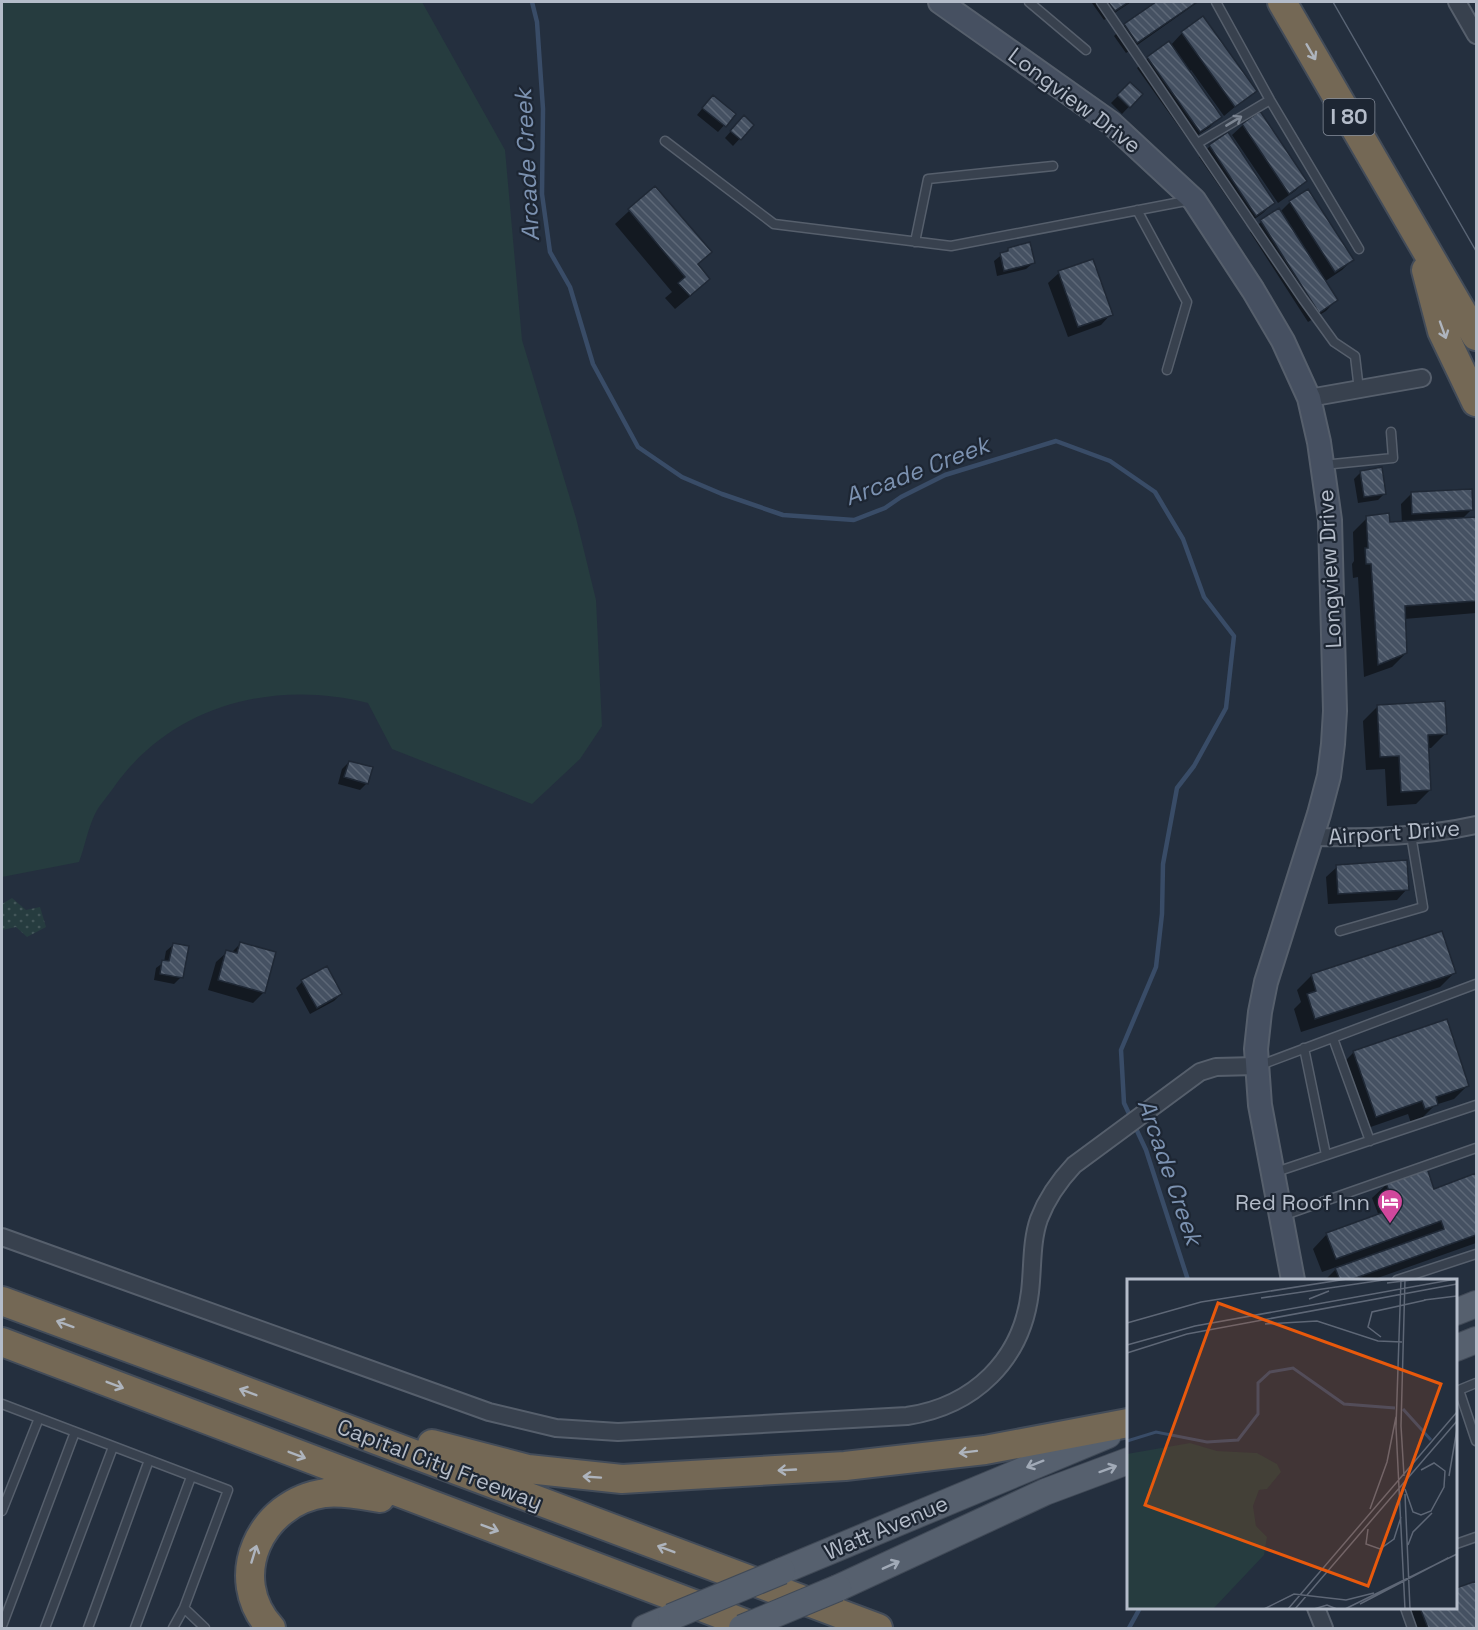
<svg xmlns="http://www.w3.org/2000/svg" width="1478" height="1630" font-family="'Space Grotesk',sans-serif">
<style>
.grass{fill:#263c3f}
.park{fill:url(#park-dots)}
.shadow{fill:#0007}
.lines{fill:none;stroke-linecap:round;stroke-linejoin:round}
.stream{stroke:#394c67;stroke-width:4.5}
.building{fill:url(#building-back-hatch);stroke:#1f2835;stroke-width:1.5}
.lane-casing{stroke:#565f6c;stroke-width:11}
.street-casing{stroke:#565f6c;stroke-width:20}
.secondary-casing{stroke:#565f6c;stroke-width:26}
.primary-casing{stroke:#414a57;stroke-width:28}
.highway-casing{stroke:#434c59;stroke-width:32}
.lane{stroke:#38414e;stroke-width:8}
.street{stroke:#38414e;stroke-width:16}
.secondary{stroke:#465061;stroke-width:22}
.primary{stroke:#56606e;stroke-width:26}
.highway{stroke:#746855;stroke-width:28}
.tram{stroke:#5a6575;stroke-width:1.5}
.primary-bridge-casing{stroke:#414a57;stroke-width:28;stroke-linecap:butt}
.primary-bridge{stroke:#56606e;stroke-width:26}
.oneway{stroke:#aeb4bd}
.oneway2{stroke:#7c8592}
.oneway3{stroke:#a1aab7}
.labels{text-anchor:middle;stroke-width:4.5;stroke-linejoin:round;paint-order:stroke}
.shield{fill:#1d2633;stroke:#878f9c;stroke-width:1.5}
.shield-label{font-size:21px;font-weight:bold;fill:#b4bcc9}
.street-label{font-size:22px;fill:#b4bcc9;stroke:#1d2633}
.poi-label{font-size:22px;fill:#b4bcc9;stroke:#1d2633;text-anchor:end}
.water-label{font-size:24px;font-style:italic;fill:#7c92b1;stroke:#1d2633}
.inset-river{fill:none;stroke:#394c67;stroke-width:3}
.inset-road{fill:none;stroke:#5e6776;stroke-width:1.5}
.view{fill:#e8590c;fill-opacity:0.15;stroke:#e8590c;stroke-width:3}
.inset-edge{fill:none;stroke:#b4bcc9;stroke-width:3}
</style>
<defs>
<pattern id="park-dots" width="8" height="8" patternUnits="userSpaceOnUse" patternTransform="scale(1.5)"><rect width="8" height="8" fill="#263c3f"/><path d="M2 2h.1M6 6h.1" fill="none" stroke="#435659" stroke-width="1.8" stroke-linecap="round"/></pattern>
<pattern id="building-back-hatch" width="6" height="6" patternUnits="userSpaceOnUse" patternTransform="scale(1.5)"><rect width="6" height="6" fill="#455162"/><path d="M-1 5l2 2M0 0l6 6M5-1l2 2" fill="none" stroke="#5d6877"/></pattern>
</defs>
<rect width="100%" height="100%" fill="#242f3e"/>
<path class="grass" d="M2,2H422L505,150L522,340L576,518L596,600L602,726L580,759L532,804L392,749L368,703C274,679 172,705 114,787C108,796 100,804 95,814C88,828 85,846 79,862L2,877Z"/>
<path class="park" d="M12,898L26,910L40,907L46,927L27,937L16,927L2,930V904Z"/>
<path class="shadow" d="M1094,2H1131L1104,20L1092,3Z
M1159,2H1198L1126,53L1114,36L1125,25Z
M1182,33L1255,90L1224,116L1191,70L1189,72L1220,116L1210,127L1189,141L1137,68L1148,58L1169,43L1170,46Z
M1130,84L1141,94L1122,114L1111,103Z
M706,104L734,114L718,132L697,115Z
M1260,114L1305,181L1295,191L1278,203L1232,135L1243,125Z
M737,124L752,125L733,146L725,138Z
M1227,135L1273,203L1263,213L1246,225L1199,157L1210,146Z
M654,188L710,252L697,265L694,293L675,309L665,298L672,292L615,224Z
M1290,202L1352,260L1342,270L1324,282L1336,300L1326,311L1308,322L1250,232L1261,222L1278,210L1280,212Z
M1009,249L1033,263L1026,269L997,276L994,261Z
M1092,261L1111,314L1101,325L1068,337L1048,283L1059,273Z
M1361,472L1385,493L1378,500L1358,503L1354,479Z
M1411,494L1471,510L1462,519L1476,518V613L1404,619L1406,653L1392,667L1364,677L1358,577L1353,578L1352,564L1354,561L1353,532L1367,518L1389,524L1402,523L1401,504Z
M1377,707L1445,734L1431,748H1427L1430,790L1416,804L1387,806L1385,769L1366,770L1363,721Z
M349,762L367,783L360,790L338,784L342,769Z
M1337,867L1407,889L1397,900L1328,904L1326,877Z
M1441,933L1454,973L1440,987L1301,1032L1294,1009L1301,1002L1297,990L1311,976Z
M240,944L264,992L253,1003L208,990L216,962L227,952L231,953Z
M173,945L181,977L174,984L154,980L156,968L164,962L166,951Z
M302,982L341,994L334,1001L310,1014L296,988Z
M1446,1021L1468,1085L1454,1099L1435,1105L1422,1118L1411,1123L1408,1114L1362,1130L1339,1067L1353,1053Z
M1476,1175V1243L1372,1280H1325L1339,1266L1322,1272L1313,1249L1327,1234L1379,1216L1372,1198L1387,1184L1433,1190Z
M1476,1582V1628H1409L1405,1616L1414,1608H1456V1590Z"/>
<g class="lines">
<path class="stream" d="M532,2L537,22L543,109L542,194L550,252L570,287L593,364L638,447L682,477L722,494L783,515L854,520L885,508L901,497L945,475L1056,441L1110,461L1155,492L1183,539L1204,597L1234,636L1226,708L1194,766L1177,788L1163,864L1162,914L1156,967L1121,1050L1124,1103L1146,1150L1188,1280
M1129,1628L1140,1608"/>
</g>
<path class="building" d="M1108,2H1129L1115,11Z
M1156,2H1197L1137,43L1124,24Z
M1203,16L1257,91L1235,107L1181,32Z
M1169,41L1222,117L1200,132L1147,57Z
M1130,82L1143,94L1130,108L1117,95Z
M713,95L736,114L726,127L702,108Z
M1260,111L1307,181L1289,194L1242,124Z
M744,115L754,125L741,140L730,131Z
M1228,132L1275,203L1256,216L1209,145Z
M655,186L712,252L698,264L710,279L690,296L678,283L685,277L628,209Z
M1308,189L1354,260L1335,272L1289,201Z
M1279,208L1338,300L1319,313L1260,220Z
M1030,242L1035,263L1004,271L1000,253L1008,251V248Z
M1093,259L1113,315L1078,327L1058,271Z
M1382,467L1386,494L1364,497L1360,471Z
M1472,489L1473,510L1412,514L1411,492Z
M1389,513L1390,522L1476,517V601L1405,606L1407,653L1378,665L1371,564H1366L1365,548H1368L1366,516Z
M1445,701L1447,734L1428,735L1431,790L1401,792L1399,756L1380,757L1377,705Z
M349,761L373,767L368,784L344,777Z
M1407,860L1409,890L1338,894L1336,865Z
M1442,931L1456,973L1315,1019L1307,994L1316,991L1311,974Z
M240,942L276,952L265,993L218,980L226,950L237,953Z
M173,943L189,946L183,978L160,974L162,960L169,961Z
M327,966L342,994L317,1008L301,980Z
M1447,1019L1469,1086L1436,1097L1438,1105L1425,1109L1422,1101L1376,1117L1353,1051Z
M1427,1168L1434,1189L1476,1173V1235L1350,1280H1340L1335,1268L1444,1229L1441,1221L1336,1259L1326,1233L1395,1208L1386,1183Z
M1476,1581V1628H1428L1420,1608H1456V1588Z"/>
<g class="lines">
<defs>
<path id="lane" d="M1029,2L1086,50
M1101,2L1303,299L1334,342L1355,356L1359,390
M1216,2L1270,100L1359,249
M665,141L774,224L951,246L1191,200
M1198,143L1270,100
M1137,210L1187,302L1167,370
M915,242L928,179L1053,166
M1323,465L1393,458L1391,432
M1340,931L1423,907L1411,835
M1333,1038L1370,1141
M1304,1048L1326,1155
M1258,1066L1476,984
M1273,1173L1476,1105
M1282,1216L1476,1148
M1397,1280L1476,1254
M1476,1383L1459,1390L1476,1441
M2,1404L228,1490L184,1608L205,1628
M2,1511L39,1418
M1456,1544L1476,1537
M1405,1608L1412,1628
M2,1626L75,1432
M45,1628L113,1447
M88,1628L149,1460
M135,1628L191,1477
M173,1628L184,1608"/>
<path id="street" d="M1457,2L1476,35
M1309,398L1422,378
M1312,837C1367,838 1422,837 1476,825
M2,1237L489,1412L556,1428L618,1432L907,1416C974,1406 1022,1360 1030,1292C1033,1267 1031,1242 1039,1219C1047,1198 1059,1181 1074,1165L1200,1072L1216,1067L1256,1066
M1316,1608L1324,1628"/>
<path id="secondary" d="M940,2L1111,123L1194,200L1253,290L1283,341L1309,398L1319,442L1330,520L1335,711L1333,744L1329,776L1319,814L1266,982L1260,1012L1256,1049L1260,1105L1293,1280"/>
<path id="primary" d="M1456,1312L1476,1304
M1456,1348L1476,1340
M782,1571L1108,1435
M838,1588L1045,1492L1128,1461
M645,1628L671,1617"/>
<path id="highway" d="M1282,2L1476,336
M1426,270L1442,331L1476,402
M2,1301L203,1375L878,1628
M2,1342L757,1628
M432,1444L528,1469L622,1479L845,1466L985,1450L1128,1423
M271,1628C225,1578 260,1502 325,1493C344,1491 362,1495 380,1498"/>
</defs>
<use href="#lane" class="lane-casing"/>
<use href="#street" class="street-casing"/>
<use href="#secondary" class="secondary-casing"/>
<use href="#primary" class="primary-casing"/>
<use href="#highway" class="highway-casing"/>
<use href="#lane" class="lane"/>
<use href="#street" class="street"/>
<use href="#secondary" class="secondary"/>
<use href="#primary" class="primary"/>
<use href="#highway" class="highway"/>
<path class="tram" d="M1333,2L1476,251"/>
<defs>
<path id="primary-bridge" d="M671,1617L782,1571
M742,1628L838,1588"/>
</defs>
<use href="#primary-bridge" class="primary-bridge-casing"/>
<use href="#primary-bridge" class="primary-bridge"/>
</g>
<defs><path id="oneway-shaft" d="M-6 0H5M1.5-3L5.5 0L1.5 3" fill="none" stroke-width="1.6" stroke-linecap="round" stroke-linejoin="round" transform="scale(1.5)"/></defs>
<g class="oneway">
<use href="#oneway-shaft" transform="translate(1311 52) rotate(60)"/>
<use href="#oneway-shaft" transform="translate(1443 330) rotate(70)"/>
<use href="#oneway-shaft" transform="translate(65 1324) rotate(-160)"/>
<use href="#oneway-shaft" transform="translate(115 1385) rotate(21)"/>
<use href="#oneway-shaft" transform="translate(248 1392) rotate(-159)"/>
<use href="#oneway-shaft" transform="translate(968 1452) rotate(173)"/>
<use href="#oneway-shaft" transform="translate(297 1455) rotate(21)"/>
<use href="#oneway-shaft" transform="translate(787 1470) rotate(177)"/>
<use href="#oneway-shaft" transform="translate(592 1477) rotate(-176)"/>
<use href="#oneway-shaft" transform="translate(490 1528) rotate(21)"/>
<use href="#oneway-shaft" transform="translate(666 1549) rotate(-159)"/>
<use href="#oneway-shaft" transform="translate(254 1554) rotate(-73)"/>
</g>
<use class="oneway2" href="#oneway-shaft" transform="translate(1234 121) rotate(-31)"/>
<g class="oneway3">
<use href="#oneway-shaft" transform="translate(1035 1464) rotate(158)"/>
<use href="#oneway-shaft" transform="translate(1108 1469) rotate(-20)"/>
<use href="#oneway-shaft" transform="translate(891 1565) rotate(-24)"/>
</g>
<defs>
<symbol id="hotel-pin" viewBox="-11 -11 22 30"><path d="M0 17L-7.5 6A9.5 9.5 0 1 1 7.5 6Z" fill="#d1479c" stroke="#1d2633"/><path d="M-6-4.5h1.5V1H6V5H4.5V3h-9V5H-6ZM-4 0a1.8 1.8 0 1 1 3.6 0ZM.5 0V-2.5h3Q6-2.5 6 0Z" fill="#fff"/></symbol>
</defs>
<g fill-rule="evenodd">
<use href="#hotel-pin" x="1375" y="1187" width="30" height="40"/>
</g>
<g class="labels">
<rect class="shield" x="1323.5" y="99" width="51" height="36" rx="4.5"/>
<g class="shield-label">
<text x="1349" y="124">I 80</text>
</g>
<g class="street-label">
<text transform="translate(1075 100) rotate(37)" y="8">Longview Drive</text>
<text transform="translate(1329 569) rotate(-93)" y="8">Longview Drive</text>
<text transform="translate(1394 832) rotate(-4)" y="8">Airport Drive</text>
<text transform="translate(440 1464) rotate(21)" y="8">Capital City Freeway</text>
<text transform="translate(886 1527) rotate(-23)" y="8">Watt Avenue</text>
</g>
<g class="poi-label">
<text x="1370" y="1210">Red Roof Inn</text>
</g>
<g class="water-label">
<text transform="translate(527 165) rotate(-93)" y="8">Arcade Creek</text>
<text transform="translate(917 471) rotate(-21)" y="8">Arcade Creek</text>
<text transform="translate(1170 1172) rotate(71)" y="8">Arcade Creek</text>
</g>
</g>
<g transform="translate(1127 1279)">
<rect width="330" height="330" fill="#242f3e"/>
<path d="M63,164L90,172L130,174L150,185L154,193L140,210L132,211L126,227L129,247L140,258L137,276L86,330H0V175Z" fill="#263c3f"/>
<path class="inset-river" d="M276,130L304,161M0,162L29,153L80,163L111,161L131,135V104L143,93L166,89L217,125L268,129"/>
<path class="inset-road" d="M274,0L269,148L278,330M260,4L293,0M134,19L263,0M182,20L202,12M297,21L330,17M0,44L74,23L220,0M138,45L190,42L251,62L275,63M254,58L241,48L245,33L299,21M0,66L68,47L329,0M0,74L60,55L330,5M277,197L274,147L278,0M322,197L330,150M278,210L286,233L294,236L304,232L317,208L318,192L307,184L294,191M278,215L283,330M243,230L260,183L269,138M241,250L239,265L253,270L267,260L274,238M281,266L286,253L305,234M233,325L321,279M137,330L167,315L219,321L247,314M161,330L330,133M168,330L330,142M187,330L200,326L210,330M218,330L330,275"/>
<path class="view" d="M91,24L314,105L241,307L18,226Z"/>
<rect width="330" height="330" class="inset-edge"/>
</g>
<rect width="1478" height="1630" fill="none" stroke="#b4bcc9" stroke-width="6"/>
</svg>
